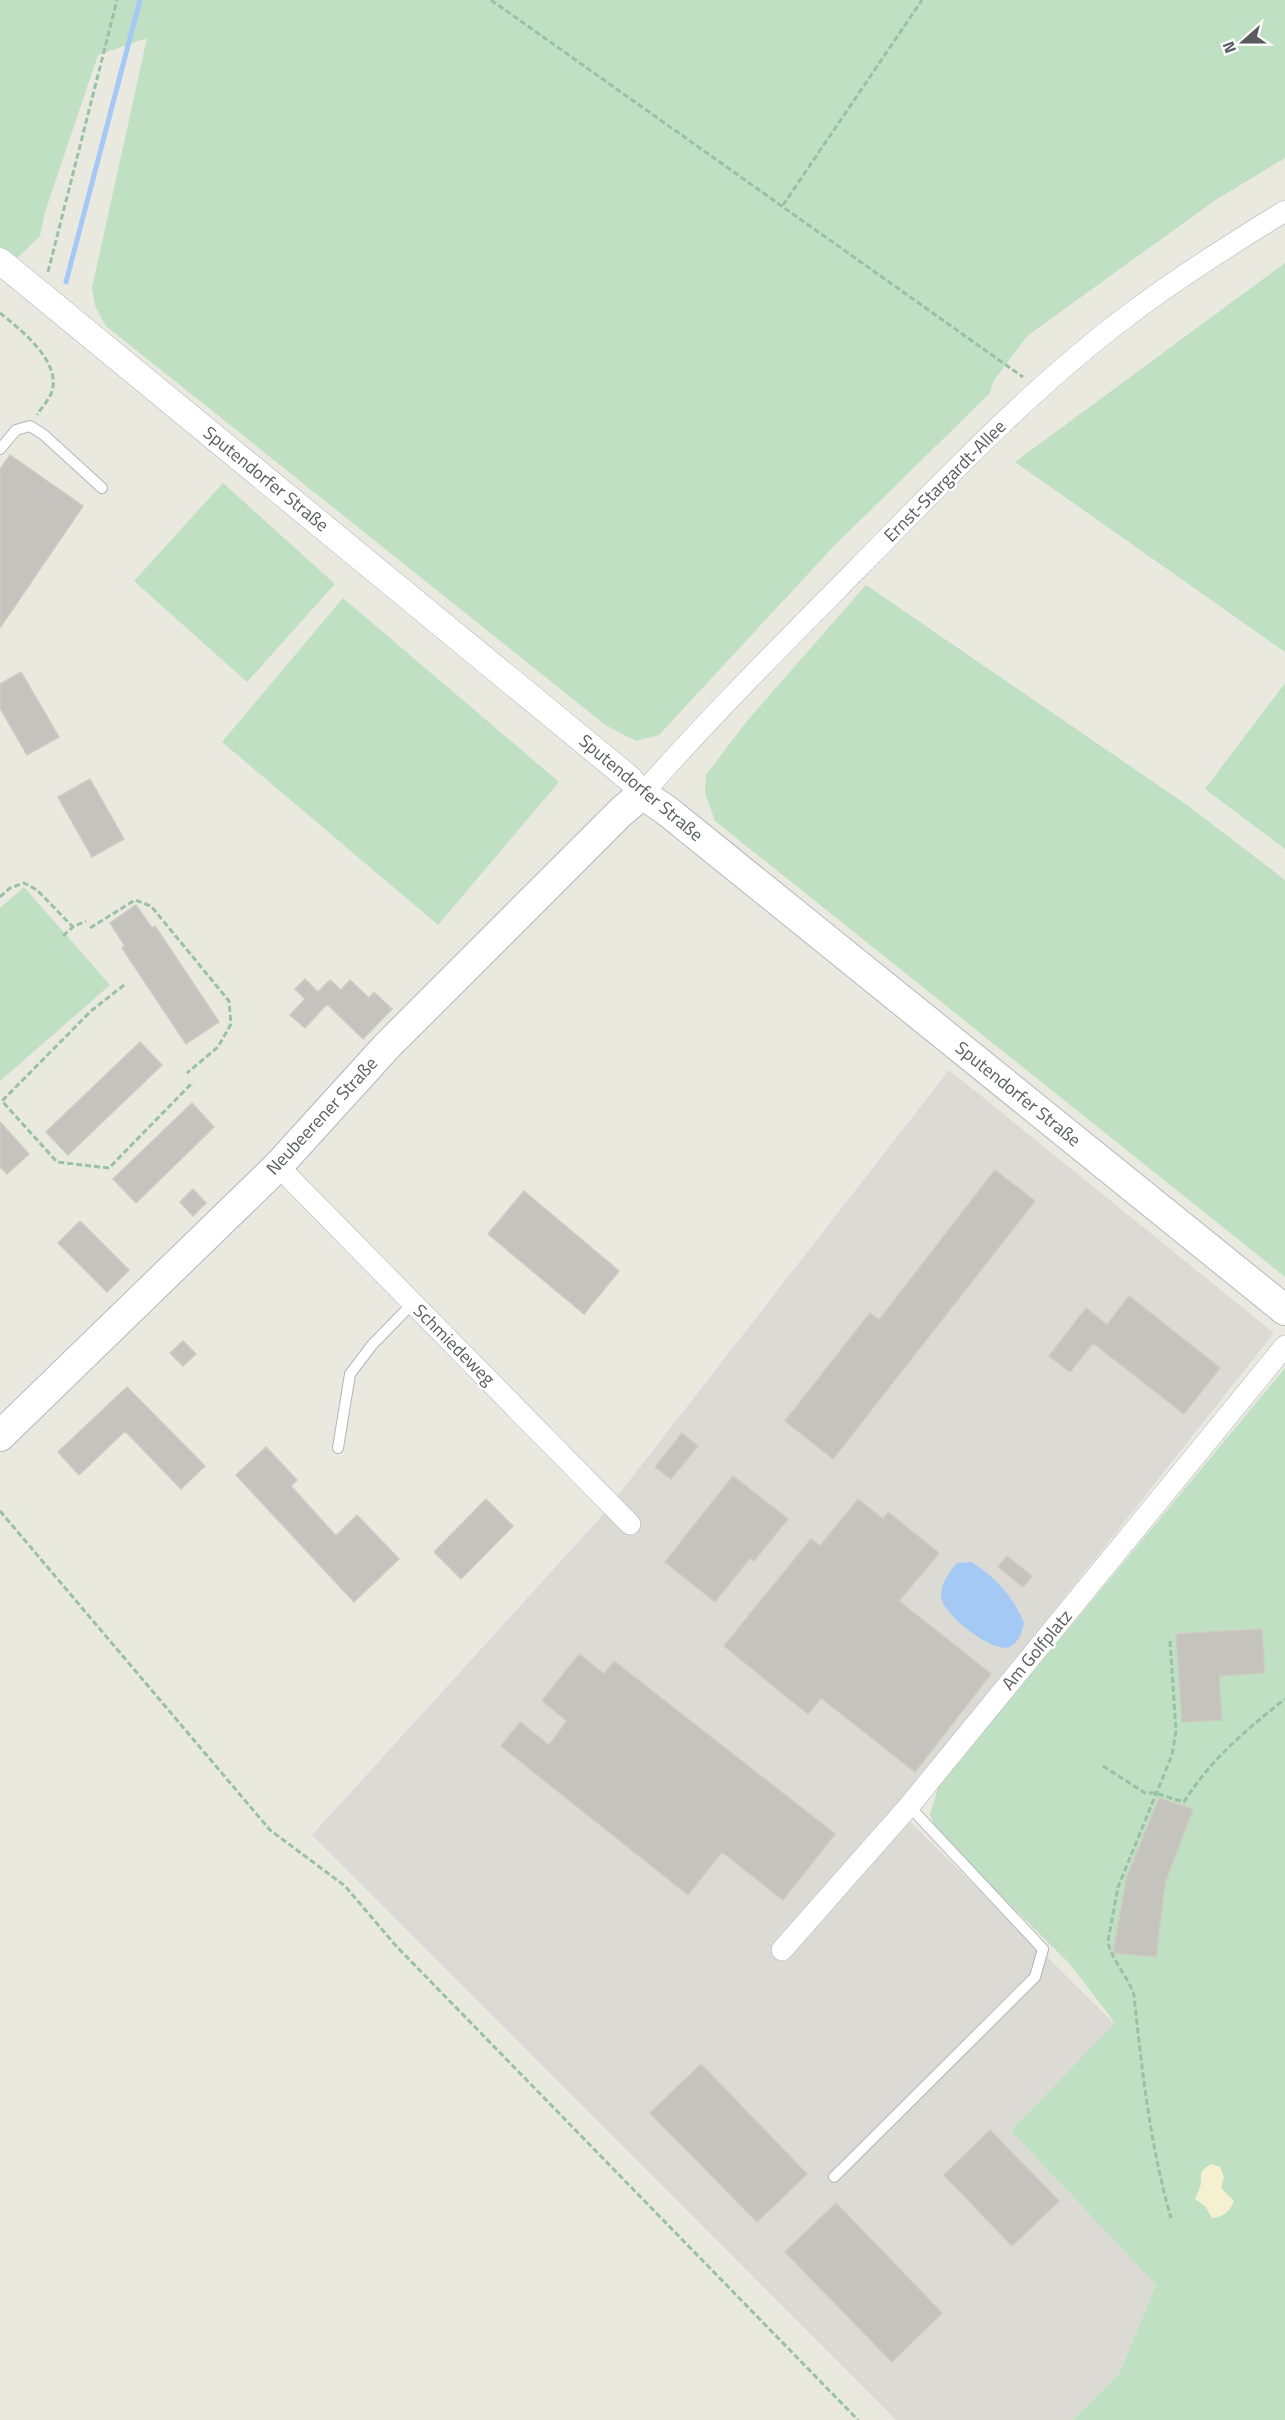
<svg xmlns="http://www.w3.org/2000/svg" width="1285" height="2420" font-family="'Titillium Web',sans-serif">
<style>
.industrial{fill:#dcdad4}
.green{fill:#bfe0c2}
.sand{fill:#f5f0d0}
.water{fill:#a5c9f5}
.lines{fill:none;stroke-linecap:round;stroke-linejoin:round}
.stream{stroke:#a5c9f5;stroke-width:5}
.building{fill:#c5c3bd;stroke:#cecbbf;stroke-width:1.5}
.service-casing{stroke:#b3b5b9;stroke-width:12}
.minor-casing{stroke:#b3b5b9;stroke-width:22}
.tertiary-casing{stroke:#b3b5b9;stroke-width:27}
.secondary-casing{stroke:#b4b6bb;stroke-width:32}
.path{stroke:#99c0a8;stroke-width:3;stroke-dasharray:6 3;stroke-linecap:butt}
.service{stroke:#fff;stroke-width:10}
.minor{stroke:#fff;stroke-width:21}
.tertiary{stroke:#fff;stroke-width:26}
.secondary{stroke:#fff;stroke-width:30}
.labels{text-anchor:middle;stroke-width:4.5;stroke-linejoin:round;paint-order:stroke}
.street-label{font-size:18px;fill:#595b5f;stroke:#fff}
</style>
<rect width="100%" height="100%" fill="#eae9e0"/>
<path class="industrial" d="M949,1070L1274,1333L897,1809L1115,2024L1011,2131L1156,2285L1119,2374L1073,2420H896L312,1835L601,1517Z"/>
<path class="green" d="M0,0H1285V158L1217,199L1027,336L993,382L990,393L833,547L659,735L636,741L607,726L579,704L106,326L95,306L92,288L147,38L98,55L45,212L40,236L13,262L0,252Z
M1285,263V652L1015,462Z
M223,483L335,584L247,682L134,581Z
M866,585L1187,805L1285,880V1277L715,821L705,793L706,775L747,721Z
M343,598L559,782L438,925L222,742Z
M1285,683V849L1205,789Z
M24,887L110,985L0,1081V908Z
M1285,1368V2420H1073L1119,2374L1156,2285L1011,2131L1115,2023L1070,1964L936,1831L930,1814L939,1785Z"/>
<path class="sand" d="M1211,2164L1220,2167L1224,2177L1221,2188L1234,2201C1229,2212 1224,2217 1212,2218L1205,2206L1195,2199C1196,2196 1198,2193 1199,2190C1205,2177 1194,2174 1211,2164Z"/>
<path class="water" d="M971,1562C995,1576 1014,1598 1024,1623C1022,1632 1019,1642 1010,1647C992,1654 943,1614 941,1597C940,1585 949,1572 957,1563Z"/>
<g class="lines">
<path class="stream" d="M66,282L140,0"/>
</g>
<path class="building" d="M10,455L83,506L0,628V469Z
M21,672L59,737L27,755L0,708V684Z
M90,779L124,839L92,857L58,797Z
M136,905L152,928L155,926L219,1022L186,1044L122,948L125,946L110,923Z
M305,979L318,992L330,980L341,990L350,980L369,998L374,992L392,1009L363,1039L327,1004L305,1028L290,1015L305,999L295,989Z
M140,1042L162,1065L68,1155L46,1132Z
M192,1103L214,1127L136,1203L113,1179Z
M0,1122L29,1154L7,1174L0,1167Z
M995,1170L1035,1201L833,1459L785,1421L870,1313L879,1320Z
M193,1189L206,1203L193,1216L180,1202Z
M524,1191L619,1271L584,1314L488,1234Z
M80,1221L129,1270L107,1292L58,1243Z
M1129,1296L1220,1368L1184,1414L1093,1343L1070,1372L1049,1356L1086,1308L1107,1325Z
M183,1341L196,1354L183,1366L170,1353Z
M127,1387L205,1466L181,1489L125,1431L79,1475L58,1452Z
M682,1433L698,1446L671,1479L655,1467Z
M266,1447L297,1480L291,1486L336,1536L357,1515L399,1559L354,1602L236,1475Z
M733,1476L788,1519L754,1561L750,1558L715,1602L665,1562Z
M486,1499L513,1526L461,1579L434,1552Z
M858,1499L883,1519L888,1512L939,1553L899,1601L991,1674L915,1772L821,1698L808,1714L724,1646L811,1539L820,1546Z
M1007,1556L1032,1576L1023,1587L998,1567Z
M1262,1629L1265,1673L1219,1676L1222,1720L1182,1722L1176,1634Z
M579,1654L604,1674L614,1661L835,1834L783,1900L722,1852L688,1895L501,1746L520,1722L549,1745L567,1721L542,1701Z
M1159,1798L1193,1809L1165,1883L1156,1957L1113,1953L1127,1876Z
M701,2064L807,2174L757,2222L650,2113Z
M990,2130L1059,2201L1012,2246L944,2175Z
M836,2203L942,2313L892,2362L785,2252Z"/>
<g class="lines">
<defs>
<path id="service" d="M0,449L16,430L30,426L44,435L102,488
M338,1448L350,1374L372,1345L413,1303
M834,2177L1035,1977L1043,1949L909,1806"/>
<path id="minor" d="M642,794C711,716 785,642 858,568C944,481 1029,390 1126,317C1177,278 1231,244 1285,211
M278,1166L630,1524
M782,1950L909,1806L1285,1346"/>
<path id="tertiary" d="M0,261L630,779L642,794"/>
<path id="secondary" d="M0,1436L278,1166L387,1046L621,812L642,794L666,810L1285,1310"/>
</defs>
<use href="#service" class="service-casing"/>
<use href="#minor" class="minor-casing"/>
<use href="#tertiary" class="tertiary-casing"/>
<use href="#secondary" class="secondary-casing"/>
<path class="path" d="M491,0L1023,377
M783,205L922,0
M48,272L117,0
M0,313C20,329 61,361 52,391C50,399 41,408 37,415
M0,897L10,888L24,883L37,890L73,927L86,921
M90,928L135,900L151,906L229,1001L231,1024L218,1047L187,1073
M63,936L73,927
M124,985L91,1011L2,1101L57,1162L109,1168L193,1082
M0,1511L270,1830L345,1886L397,1947L858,2420
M1170,1641L1176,1731L1172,1755L1118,1887L1108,1941C1109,1956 1129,1978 1134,1995C1142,2071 1150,2145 1171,2218
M1103,1766L1145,1793H1155L1184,1802C1210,1760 1247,1729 1285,1699"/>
<use href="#service" class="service"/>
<use href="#minor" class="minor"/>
<use href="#tertiary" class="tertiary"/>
<use href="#secondary" class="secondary"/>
</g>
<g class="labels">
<g class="street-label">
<text transform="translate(266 479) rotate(39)" y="6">Sputendorfer Straße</text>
<text transform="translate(945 481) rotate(-45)" y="6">Ernst-Stargardt-Allee</text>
<text transform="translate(641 788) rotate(40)" y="6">Sputendorfer Straße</text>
<text transform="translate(1018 1094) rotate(39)" y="6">Sputendorfer Straße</text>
<text transform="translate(322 1116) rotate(-47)" y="6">Neubeerener Straße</text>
<text transform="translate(454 1345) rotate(45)" y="6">Schmiedeweg</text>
<text transform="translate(1037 1650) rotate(-50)" y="6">Am Golfplatz</text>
</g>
</g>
<g transform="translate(1243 42) rotate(249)" stroke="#ffffff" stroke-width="4.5" paint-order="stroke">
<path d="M0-4.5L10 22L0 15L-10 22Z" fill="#595b5f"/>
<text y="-9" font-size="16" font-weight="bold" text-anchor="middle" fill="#595b5f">N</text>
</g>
</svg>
